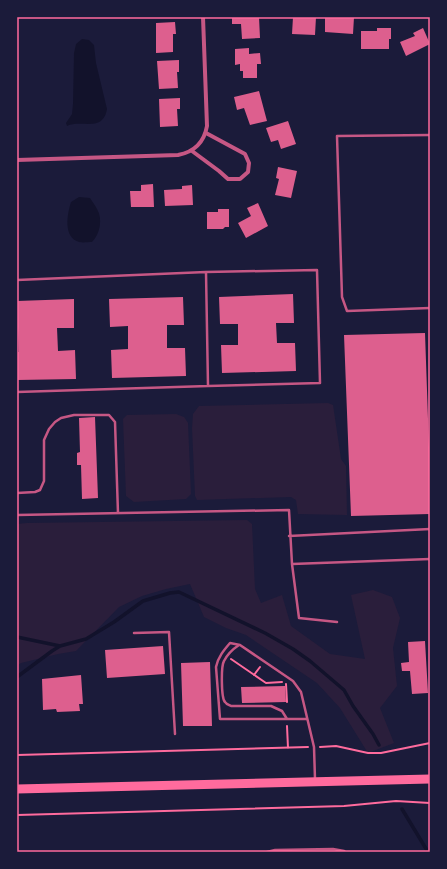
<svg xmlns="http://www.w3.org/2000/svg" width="447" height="869" font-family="Poppins,sans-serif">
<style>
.green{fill:#2a1e3b}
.water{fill:#12122b}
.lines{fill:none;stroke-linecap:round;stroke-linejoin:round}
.stream{stroke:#12122b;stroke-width:3.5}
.building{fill:#dd5f8e}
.path{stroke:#ff6b9d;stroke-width:2}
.service{stroke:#c65784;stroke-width:2.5}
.minor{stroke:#c65784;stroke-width:4}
.primary{stroke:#ff6b9d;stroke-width:9}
.neatline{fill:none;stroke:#ff6b9d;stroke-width:1.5}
</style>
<rect width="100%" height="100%" fill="#1b1b3a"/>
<path class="green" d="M328,403L333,405L341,459L346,466L347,515L298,514L296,500L291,497L197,500L195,496L192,428L193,414L199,406Z
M176,414L184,417L188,423L191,494L186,499L134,502L126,496L123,419L127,415Z
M247,520L252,524L255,589L261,603L282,595L291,626L330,654L365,659L351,595L373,590L392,597L400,618L393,648L397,686L380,708L394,743L368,753L340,708L317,683L246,635L226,628L204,617L190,584L166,589L142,596L119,607L76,651L58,654L21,663L17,666V524L27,523Z"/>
<path class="water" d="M82,39L89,40L94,45L96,63L107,109C103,133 81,119 67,126L66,123L72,114L73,104L74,53L76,44Z
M79,197L90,198C92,201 95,205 97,209C103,219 100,234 92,242C88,242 83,243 79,242C63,237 67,215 71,202Z"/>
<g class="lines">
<path class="stream" d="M17,637L60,646
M17,677L52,651L60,646L86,639L114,622L143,601L170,593L179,592L265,633L293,649L310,661L344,690L353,706L373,734L379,745
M402,809L428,852"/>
</g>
<path class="building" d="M232,17H259L260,38L242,39L241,24H232Z
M293,17H316L315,35L292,34Z
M325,17H354L353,34L325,32Z
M175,22L176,34H173V52L156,53V23Z
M377,28H391V39H389V49H361V31H377Z
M423,28L430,44L406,56L400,42L415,36L413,33Z
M249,48V54L260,53L261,64H257V78H243V71H240V64L235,65V49Z
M179,60V72H177L178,88L159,89L157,61Z
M259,91L267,121L250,125L244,108L237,110L234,97Z
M180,98V109H177L178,126L160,127L159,99Z
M288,121L296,144L281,149L278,140L271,142L266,128Z
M278,167L297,171L291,198L275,195L279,179L276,178Z
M153,184L154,207H131L130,191H141V185Z
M192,185L193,205L165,206L164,190L182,189V186Z
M258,203L268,226L246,238L238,223L251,216L247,208Z
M218,209H229V227H225L223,229H207V212H218Z
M293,294L294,323H276L277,343H295L296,371L222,373L221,345H238V324H220L219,297Z
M183,297L184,325H167V348H185L186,376L112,378L111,350L128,349V326L110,327L109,299Z
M74,299V328H57L58,351L75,350L76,379L17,380V352H19L17,301Z
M425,333L430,476V514L351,516L344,335Z
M95,417L98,498L82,499L81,465H77V453L80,452L79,418Z
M425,641L428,693L412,694L410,671H402L401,663L409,662L408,642Z
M163,646L165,674L107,678L105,650Z
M210,662L212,726H183L181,663Z
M81,675L83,704H79L80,711L57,712L56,709L43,710L42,679Z
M285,686L286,702L242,703L241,687Z"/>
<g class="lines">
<path class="path" d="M231,659L266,683L282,682
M254,675L260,667
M286,684L287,702
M287,726L288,748
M320,747L336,746L368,753H381L430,743
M17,755L308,747
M17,815L344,806L396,801L430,803"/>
<path class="service" d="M430,135L337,136L342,297L347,311L430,308
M206,272L317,270L320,383L208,386
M17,280L206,272L208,386L17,392
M17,493L35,492L40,490L44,481V440L49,429L55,422L61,418L74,415H109L115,422L118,513
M17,515L289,510L292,564L430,559
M289,536L430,529
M292,564L299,618L337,622
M134,633L169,632L175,734
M239,645C233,649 227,655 224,661C221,666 221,698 225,702C226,704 229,705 231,706H271L282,711L287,719
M307,719H220L216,667C218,657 224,650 230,643L240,645L293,681L301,692L314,747L315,779
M267,852L275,850L333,849L344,851L345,852"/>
<path class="minor" d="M192,151L219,171L228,179H240L248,172L249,163L245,154L206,133
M17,160L178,155C194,152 204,143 207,126L203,17"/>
<path class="primary" d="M17,789L430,779"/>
</g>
<rect width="447" height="869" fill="none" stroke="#1b1b3a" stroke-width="36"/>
<rect x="18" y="18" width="411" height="833" class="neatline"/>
</svg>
